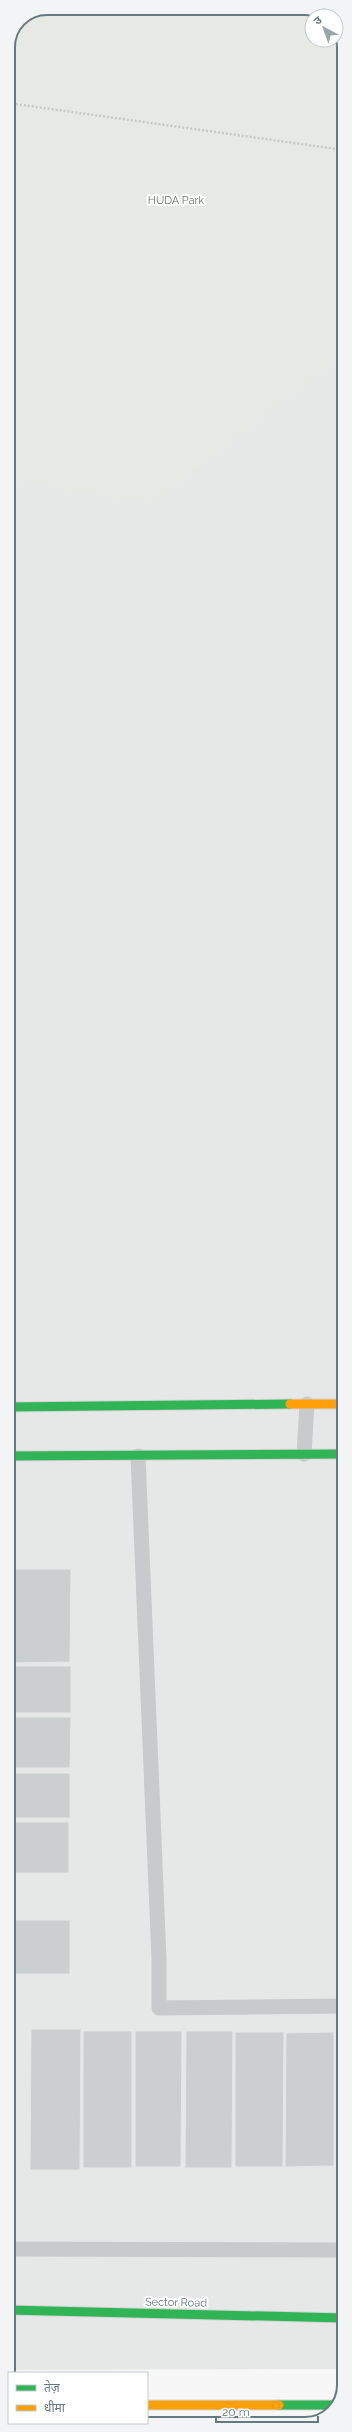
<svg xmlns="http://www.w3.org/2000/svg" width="352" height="2432" font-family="Raleway,'Noto Sans Devanagari',sans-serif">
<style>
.built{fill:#e6e8e7}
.green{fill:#e7e9e4}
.building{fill:#cccfcf;stroke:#e6e6e6}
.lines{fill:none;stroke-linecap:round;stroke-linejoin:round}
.fast-casing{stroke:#d3d4d5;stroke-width:11}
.slow-casing{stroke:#d3d4d5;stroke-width:11}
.path{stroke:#c7c9c9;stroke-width:2.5;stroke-dasharray:2 2;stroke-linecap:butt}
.lane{stroke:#c8cacb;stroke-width:15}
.fast{stroke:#30b455;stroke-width:9}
.slow{stroke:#ff9f0a;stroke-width:9}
.labels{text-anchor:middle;stroke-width:4;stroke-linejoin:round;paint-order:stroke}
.park-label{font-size:11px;fill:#6b7963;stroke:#fff}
.street-label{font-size:11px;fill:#647a81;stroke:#fff}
.rim{fill:none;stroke:#647a81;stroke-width:2}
</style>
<rect width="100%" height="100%" fill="#f7f7f7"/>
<path class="built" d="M47,8H310L325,16H312V40H336V26L344,42V2369L8,2370V47L20,19Z"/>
<path class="green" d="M47,8H310L325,16H312V40H336V26L344,42V352L151,503L8,479V47L20,19Z"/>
<path class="building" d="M8,1569H71L70,1662L8,1663Z
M8,1666H71V1713H8Z
M8,1717H71L70,1768H8Z
M8,1773H70V1818H8Z
M8,1822H69V1873H8Z
M8,1920H70V1974H8Z
M31,2029H81L80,2170H30Z
M337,2030H344V2166H336Z
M83,2031H132V2168H83Z
M135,2031H182L181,2167H135Z
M186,2031H233L232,2168H185Z
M235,2032H284L283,2167H235Z
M334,2032V2166L285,2167L286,2033Z"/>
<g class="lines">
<defs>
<path id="fast" d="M8,1407L290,1404
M8,1456L344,1454
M8,2310L344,2318
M279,2405H336"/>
<path id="slow" d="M290,1404H344
M147,2405H279"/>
</defs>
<use href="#fast" class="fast-casing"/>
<use href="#slow" class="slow-casing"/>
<path class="path" d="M8,103L344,150"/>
<path class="lane" d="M304,1454L307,1404
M138,1456L159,1959V2008L344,2006
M8,2249L344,2250"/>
<use href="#fast" class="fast"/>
<use href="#slow" class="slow"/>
</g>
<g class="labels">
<g class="park-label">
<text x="176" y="204">HUDA Park</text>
</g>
<g class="street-label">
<text transform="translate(176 2302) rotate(1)" y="4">Sector Road</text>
</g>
</g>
<path d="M0 0H352V2432H0ZM47 15H305A32 32 0 0 1 337 47V2385A32 32 0 0 1 305 2417H47A32 32 0 0 1 15 2385V47A32 32 0 0 1 47 15Z" fill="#f3f4f5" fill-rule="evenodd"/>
<path class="rim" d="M47 15H305A32 32 0 0 1 337 47V2385A32 32 0 0 1 305 2417H47A32 32 0 0 1 15 2385V47A32 32 0 0 1 47 15Z"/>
<rect x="8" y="2372" width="140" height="52" fill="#ffffff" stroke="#c1cacd"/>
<rect x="16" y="2385" width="20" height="6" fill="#30b455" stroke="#c1cacd"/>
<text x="44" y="2392" font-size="12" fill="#647a81">तेज़</text>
<rect x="16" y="2405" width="20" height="6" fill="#ff9f0a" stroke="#c1cacd"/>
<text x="44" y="2412" font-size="12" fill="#647a81">धीमा</text>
<g transform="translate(324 28) rotate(319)"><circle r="19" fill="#ffffff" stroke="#c1cacd"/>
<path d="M0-3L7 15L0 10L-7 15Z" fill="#97a6aa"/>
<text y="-6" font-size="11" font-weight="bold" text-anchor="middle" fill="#647a81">उ</text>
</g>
<path d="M216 2416v6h102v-6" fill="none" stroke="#647a81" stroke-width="2"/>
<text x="222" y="2416" font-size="12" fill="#647a81" stroke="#ffffff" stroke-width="3" paint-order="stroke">20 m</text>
</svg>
